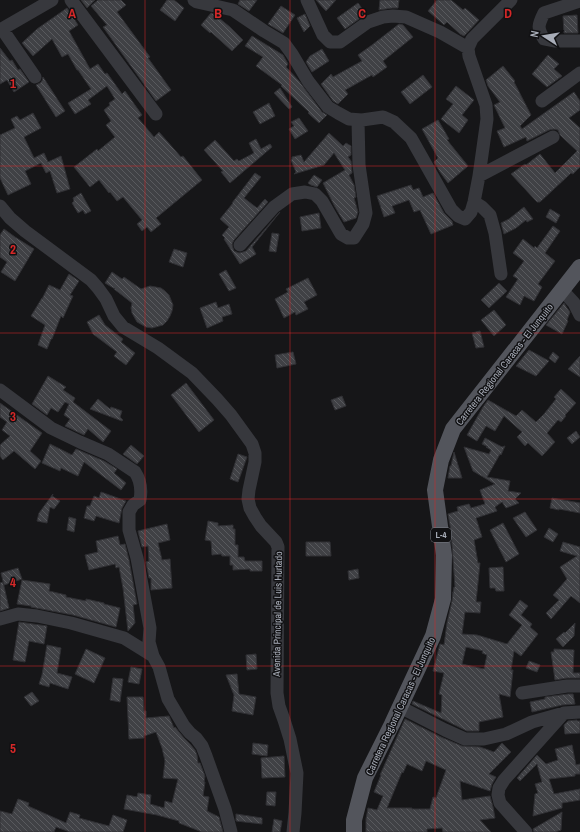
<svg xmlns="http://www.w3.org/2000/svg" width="580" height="832" font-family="'Archivo Narrow',sans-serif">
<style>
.building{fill:url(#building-back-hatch);stroke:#303034;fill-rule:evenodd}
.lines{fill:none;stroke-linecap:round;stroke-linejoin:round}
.minor{stroke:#37383d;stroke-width:13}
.major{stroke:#53555c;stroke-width:16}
.grid{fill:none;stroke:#d62828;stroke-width:1;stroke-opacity:0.55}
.labels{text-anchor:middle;stroke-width:3;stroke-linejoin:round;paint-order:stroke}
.shield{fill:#111113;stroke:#7b7e86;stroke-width:1}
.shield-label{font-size:9px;font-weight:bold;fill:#a8adb8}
.street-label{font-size:10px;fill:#a8adb8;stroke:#111113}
.grid-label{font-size:13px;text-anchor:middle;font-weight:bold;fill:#d62828;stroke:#111113;stroke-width:3;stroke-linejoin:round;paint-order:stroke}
</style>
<defs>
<pattern id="building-back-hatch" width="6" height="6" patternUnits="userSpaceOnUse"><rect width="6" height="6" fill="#404145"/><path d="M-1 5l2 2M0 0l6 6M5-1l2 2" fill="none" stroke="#595a5e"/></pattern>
</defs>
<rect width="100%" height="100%" fill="#161618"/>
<path class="building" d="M81,0H95L87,8Z
M98,0H121L126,5L117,12L150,57L148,58L171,90L156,101L103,27L107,25L91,6Z
M167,0H174L184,8L175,21L160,10Z
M240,0H257L249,11L238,4Z
M316,0H336L326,11Z
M380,0H399L398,8H392L379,10Z
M437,0H451L463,10L465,8L479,20L464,36L460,34L447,22L444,25L443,24L428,11Z
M358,3L366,14L345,29L337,18Z
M281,6L295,15L283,33L268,24Z
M67,8L78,25L69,31L90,69L98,64L105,74L107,73L122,94L125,91L142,115L138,118L154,137L159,132L181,157L183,156L202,180L156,218L161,224L151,232L147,227L142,231L137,224L142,220L123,197L117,201L110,192L109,193L99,180L90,187L74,167L97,149L98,151L115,137L106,125L111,121L104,110L110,105L109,103L115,99L107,86L88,100L91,104L75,114L68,103L91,89L78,70H77L68,54L62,57L52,39L33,56L22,43L37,29Z
M211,13L214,14L230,27L243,40L232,51L211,32L210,33L201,25Z
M305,14L310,26L304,32L297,18Z
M577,15L578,33H564L563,16Z
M399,24L403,25L413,37L383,61L387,67L373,77L372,75L345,90L348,94L338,104L333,101L321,84L331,74L333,77L362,61L358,55L372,45Z
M252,36L283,55L288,64L286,67L299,81L322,112L327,115L319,123L308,113L309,112L281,86L282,85L256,66L263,57L245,46Z
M0,48L10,61L12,60L18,70L20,69L29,82L14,92L7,80L0,84Z
M322,49L329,61L312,72L306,62L310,56Z
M548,55L559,64L554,69L562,76L547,87L532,74Z
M503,66L515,81L514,82L531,115L520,126L522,129L574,92L580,101V110L569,118L580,128V167L573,174L571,173L569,175L540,202H537L511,174L525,164L526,165L540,154L555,173L577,151L560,135L558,130L554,129L549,130L527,141L526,137L504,147L497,131L505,128L494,105L500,102L488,86L486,80Z
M423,75L432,87L410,104L401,92Z
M43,77L65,111L56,117L36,85L40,83L42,81Z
M456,86L474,100L462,115L468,120L459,133L441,119L453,104L446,99Z
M280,88L292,107L289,109L274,93Z
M269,103L275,116L260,124L253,112Z
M33,113L41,128L24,137L34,158L44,153L48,162L61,156L70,189L57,193L50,171L46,173L41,163L25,171L31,184L8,195L0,178V135L15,128L11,119L17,116L20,120Z
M299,118L308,131L295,139L289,129L294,126L291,122Z
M438,120L449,139L447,140L468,166L448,183L440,172L434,162L438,158L422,129Z
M329,133L343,146L346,143L351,146V155L348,157L351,161L352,173L349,175L354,185L356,197L354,198L358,212L356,218L344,222L335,207L323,183L345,170L334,153L324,165L294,174L296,172L291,160L292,159V157L301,155L304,162Z
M256,139L261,149L270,144L272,147L230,183L221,172L223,171L204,150L215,140L234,161L237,159L239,161L254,153L249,143Z
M255,173L261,177L244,198L257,208L265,199L268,202L234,240L232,244L233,248L234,251L239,253L243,252L246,251L280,212L252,247L256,254L240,264L224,239L225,238L222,235L229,227L220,219L233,203H232Z
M314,175L322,180L317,187L311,185L308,183Z
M411,185L413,190L419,188L423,197L433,193L444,213L452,221L453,225L431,234L420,210L414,212L409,200L392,206L395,213L384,217L377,196Z
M81,193L91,211L85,214L83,210L78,213L72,203L74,201L73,198Z
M524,207L533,219L527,222L526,220L516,228L504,234L501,223L509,219Z
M550,209L560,215L556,223L546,217Z
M319,213L321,228L302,231L300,217Z
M553,226L560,231L545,253L555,261L538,284L542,287L534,301L524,296L520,305L506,297L518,279L513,276L524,261L513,253L523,239L534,248L535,246L537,248Z
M4,229L15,237L34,249L15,281L1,272L7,262L0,257V235Z
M272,233L279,234L276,252L269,251Z
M174,249L187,253L183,267L169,262Z
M226,270L236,288L229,291L219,274Z
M112,272L122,279L124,277L141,289L150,286L161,288L165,291L169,295L173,305L172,311L170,316L167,321L163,325L152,328L146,327L137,322L132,313L131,308L132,303L114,289H115L105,283Z
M69,274L79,281L70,295L73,296L67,309L63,318L61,316L52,339H51L47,349L38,345L45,325L31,316L42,298V299L49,285L60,290Z
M308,278L317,295L304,302L308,309L296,315L295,312L284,318L275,299L288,292L286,289Z
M499,283L507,291L489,308L481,300Z
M216,302L218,308L229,304L232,314L222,317L223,321L207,328L200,308Z
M564,303L567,308L570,312L567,320L568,321L562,334L546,325Z
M494,310L506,325L494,336L481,320Z
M99,315L105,325L123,339L121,342L135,353L126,365L114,356L117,352L93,334L87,322Z
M480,331L484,347L476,348L472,333Z
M529,350L549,361L536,376L516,366Z
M293,352L296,364L277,368L275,355Z
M553,352L559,357L555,363L549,358Z
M580,356V377L568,369Z
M48,376L66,387L63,390L75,398L73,402L111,431L103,442L88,429L84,435L65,426L70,419L64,415L69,404L65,402L58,412L51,408L47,415L32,404Z
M186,383L214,420L199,432L171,395Z
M561,389L576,403L565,415L566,416L561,422L558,420L547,433L555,442L542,456L528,443L525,446L517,437L522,432L504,416L495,431L486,426L477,441L467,435L483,407L488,400L516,416L522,410L536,422L544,414L556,399L554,397Z
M342,396L346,406L335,410L331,400Z
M98,399L110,409L111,407L122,411L120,417L123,420L122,421L90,409Z
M0,403L42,433L30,451L41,461L35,469L14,451L3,460L0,456V445L10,436L2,430L7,422L0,417Z
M576,431L580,437L572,444L567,438Z
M485,438L502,447L505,446L501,455L500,454L487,477L510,481L508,491L521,493L515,499L519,503L506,508L502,502L495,507L497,511L476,518L482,537L474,540L478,563H480L476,602H481L480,613L465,612L462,634L477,635L507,644L522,625L509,615L520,600L528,606L521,615L532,624L530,627L538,634L521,656L514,651L511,670H513L510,697L499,694L503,717L479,722V731H467L412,704L413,701L441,713L442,695L439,694L444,673L433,671L440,644L444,645L447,623L452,601L453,592V593L454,587H455L451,531L448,514L458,511L457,507L469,504L471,508L485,504L480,490L495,484L473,471L464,447L489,454L491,450L486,447H488L482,444ZM466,647L483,651L482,653L487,655L484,669L462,664Z
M50,444L72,455L76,449L104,461L117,469L114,473L126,483L121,490L84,462L78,476L61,468L60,471L42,463Z
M131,445L144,456L137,464L123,454Z
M454,452L462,478H448L450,466H451Z
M238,454L247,457L238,482L230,479Z
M101,492L126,501L122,508L119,523L96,516L94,521L84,518L87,506H90L94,496L99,498Z
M53,494L52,496L60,501L54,509L50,507L47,523L37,521L39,513Z
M552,498L580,503V513L559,509V510L550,508Z
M525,512L537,530L526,537L513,518Z
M69,517L76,519L74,532L67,530Z
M208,521L218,523V526L233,525V529H235V545H238V557H244L245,561H262V571H250V569L233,570V565H230V556H222L221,554L212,555L211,541L205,540Z
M503,523L519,554L506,562L490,530Z
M167,524L170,540L158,543L162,560L170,559L172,588L151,590V578H149L146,562L149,561L148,546L142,547L138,531Z
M549,528L558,534L553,542L544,537Z
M118,536L120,545L125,544L129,560L137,604L133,605L135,623L128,631L123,588L119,567L116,568L115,564L89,570L85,555L98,552L96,541Z
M306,542H330L331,556H306Z
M563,542L580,547V603L571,596L551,619L546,613L559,600L553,595L567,579L560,567L577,556L560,551Z
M503,567L504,591H496L495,588H490L489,568Z
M18,568L22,579L4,585L1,573Z
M358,569L359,578L349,580L348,571Z
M22,580L50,584L49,591L66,595V597L86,601V599L104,603V604L120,608L116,627L73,615L31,607V606L17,604Z
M3,582L9,608L0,611V583Z
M19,622L47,626L44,644L29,641L25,662L13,660Z
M575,623L574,636L563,647L556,639L564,632L565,633Z
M47,645L61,648L57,673L72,677L68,689L50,683L49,687L39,684L42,675Z
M86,649L105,658L94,683L75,674Z
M554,649L574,650L573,673H580V678H567L555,680L551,652H554Z
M256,654L257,669L247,670L246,655Z
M529,661L540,665L537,672L526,668Z
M131,667L142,669L139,684L128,682Z
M237,674L239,694L256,697L253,715L232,711L234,695L226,675Z
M113,678L123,679L120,702L110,700Z
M32,692L39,701L31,706L24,697Z
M568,694H573L575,704L562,705L532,712L530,702L545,699V697Z
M127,697H143L144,711H146V718L169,716L174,728L175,727L184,738L190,744L195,750L197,755L198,763H200L205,776L204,782H205L203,796L209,797L207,811L219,817L223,832H202L179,823V821L157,815L124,809L127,795L137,797L138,793L151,795L150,804L164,808L165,801L172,803L178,779L163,778L165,761L162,748L156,732L144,736V738L129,739Z
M405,719L441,737L462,746L480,747L494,752L502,743L511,752L489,774L496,777L492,784L490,791L460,781L462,800L490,796L493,807L495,818L480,820L491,832H443L442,828L427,829V832H366V819L368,808L377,810L383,796L374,792L381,775H380ZM426,761L446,770L436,798L433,797L430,809H412V808H387L402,772L403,773L407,764L422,771Z
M577,720V721H580V733L565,734L564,725L568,721Z
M253,743L268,745L267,756L252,754Z
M572,745L576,765L580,764V774H575V776L549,779L554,794L580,789V800L562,803V808L533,816L535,794L538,793L535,784L542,782L537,764L520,781L517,778L537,755L546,764L558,760L555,749Z
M284,756L285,777L262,778L261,758Z
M267,792H276L275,806L266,805Z
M18,799L29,803L28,806L66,823L70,812L80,815L79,818L109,826L113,815L127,820L123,832H70L56,827L54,832H0V811L12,814Z
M562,812L561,830L555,832H534L533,829Z
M236,814L262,818V824L236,821Z
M274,819L282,821L280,832H272Z"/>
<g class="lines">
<path class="minor" d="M71,0L156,114
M194,0L197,2L233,10L264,31L284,43L292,54L308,81L328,107L338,113L349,119L362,120L383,117L394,122L411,138L451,209L458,216L465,219L471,212L474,202L479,176L487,119L486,105L469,56L468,48L472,39L511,0
M307,0L323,35L330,42H340L368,22L383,17L393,16L406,17L440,32L468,48
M580,1L544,13C538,25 537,28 544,39L554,41H580
M2,29L35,77
M0,30L52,0
M542,101L580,73
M479,176L553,137
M474,202L482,207L490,215L495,233L501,274
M0,206L10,218L25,231L91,280L98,288L106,299L114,316L123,327L158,348L192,373L217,399L231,415L252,444L255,453V462L249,490L248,499L250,508L255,517L261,526L276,542L278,547L277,693L279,706L284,720L290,739L297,773L295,813L293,832
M240,245L274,207L292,194L305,192L315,194L322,201L341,234L348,238H354L363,224L366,213L359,165L358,120
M562,290L574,303L580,315
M0,390L51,428L80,442L108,454L135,472C141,481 142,489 140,500L133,505L129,512V530L137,558L150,628L149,642L153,656L159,667L168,699L184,726L190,733L196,738L202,746L206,756L225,809L231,832
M0,619L18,614L37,616L71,623L124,638L153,656
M522,693L567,686H580
M400,707L445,730L465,739H484L506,734L532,722L564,713L580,712
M526,832L500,803L498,795L499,788L504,780L564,713"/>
<path class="major" d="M354,832V820L365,778L392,724L433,636L443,599L444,555L435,490L441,460L453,429L580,267"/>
</g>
<path class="grid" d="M145,0V832M290,0V832M435,0V832M0,166H580M0,333H580M0,499H580M0,666H580"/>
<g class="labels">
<rect class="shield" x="431" y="528" width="20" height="14" rx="3"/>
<g class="shield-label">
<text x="441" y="538">L-4</text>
</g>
<g class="street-label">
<text transform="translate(504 364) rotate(-52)" y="4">Carretera Regional Caracas - El Junquito</text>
<text transform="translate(277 614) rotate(-89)" y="4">Avenida Principal de Luis Hurtado</text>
<text transform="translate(400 706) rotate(-65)" y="4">Carretera Regional Caracas - El Junquito</text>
</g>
</g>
<g class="grid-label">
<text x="72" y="18">A</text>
<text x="218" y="18">B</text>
<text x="362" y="18">C</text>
<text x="508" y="18">D</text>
<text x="13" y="88">1</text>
<text x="13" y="254">2</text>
<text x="13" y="421">3</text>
<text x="13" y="587">4</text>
<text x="13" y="753">5</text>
</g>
<g transform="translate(544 36) rotate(282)" stroke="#111113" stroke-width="3" paint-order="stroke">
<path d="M0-3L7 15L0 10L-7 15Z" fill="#a8adb8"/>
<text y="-6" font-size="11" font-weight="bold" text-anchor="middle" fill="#a8adb8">N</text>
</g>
</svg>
